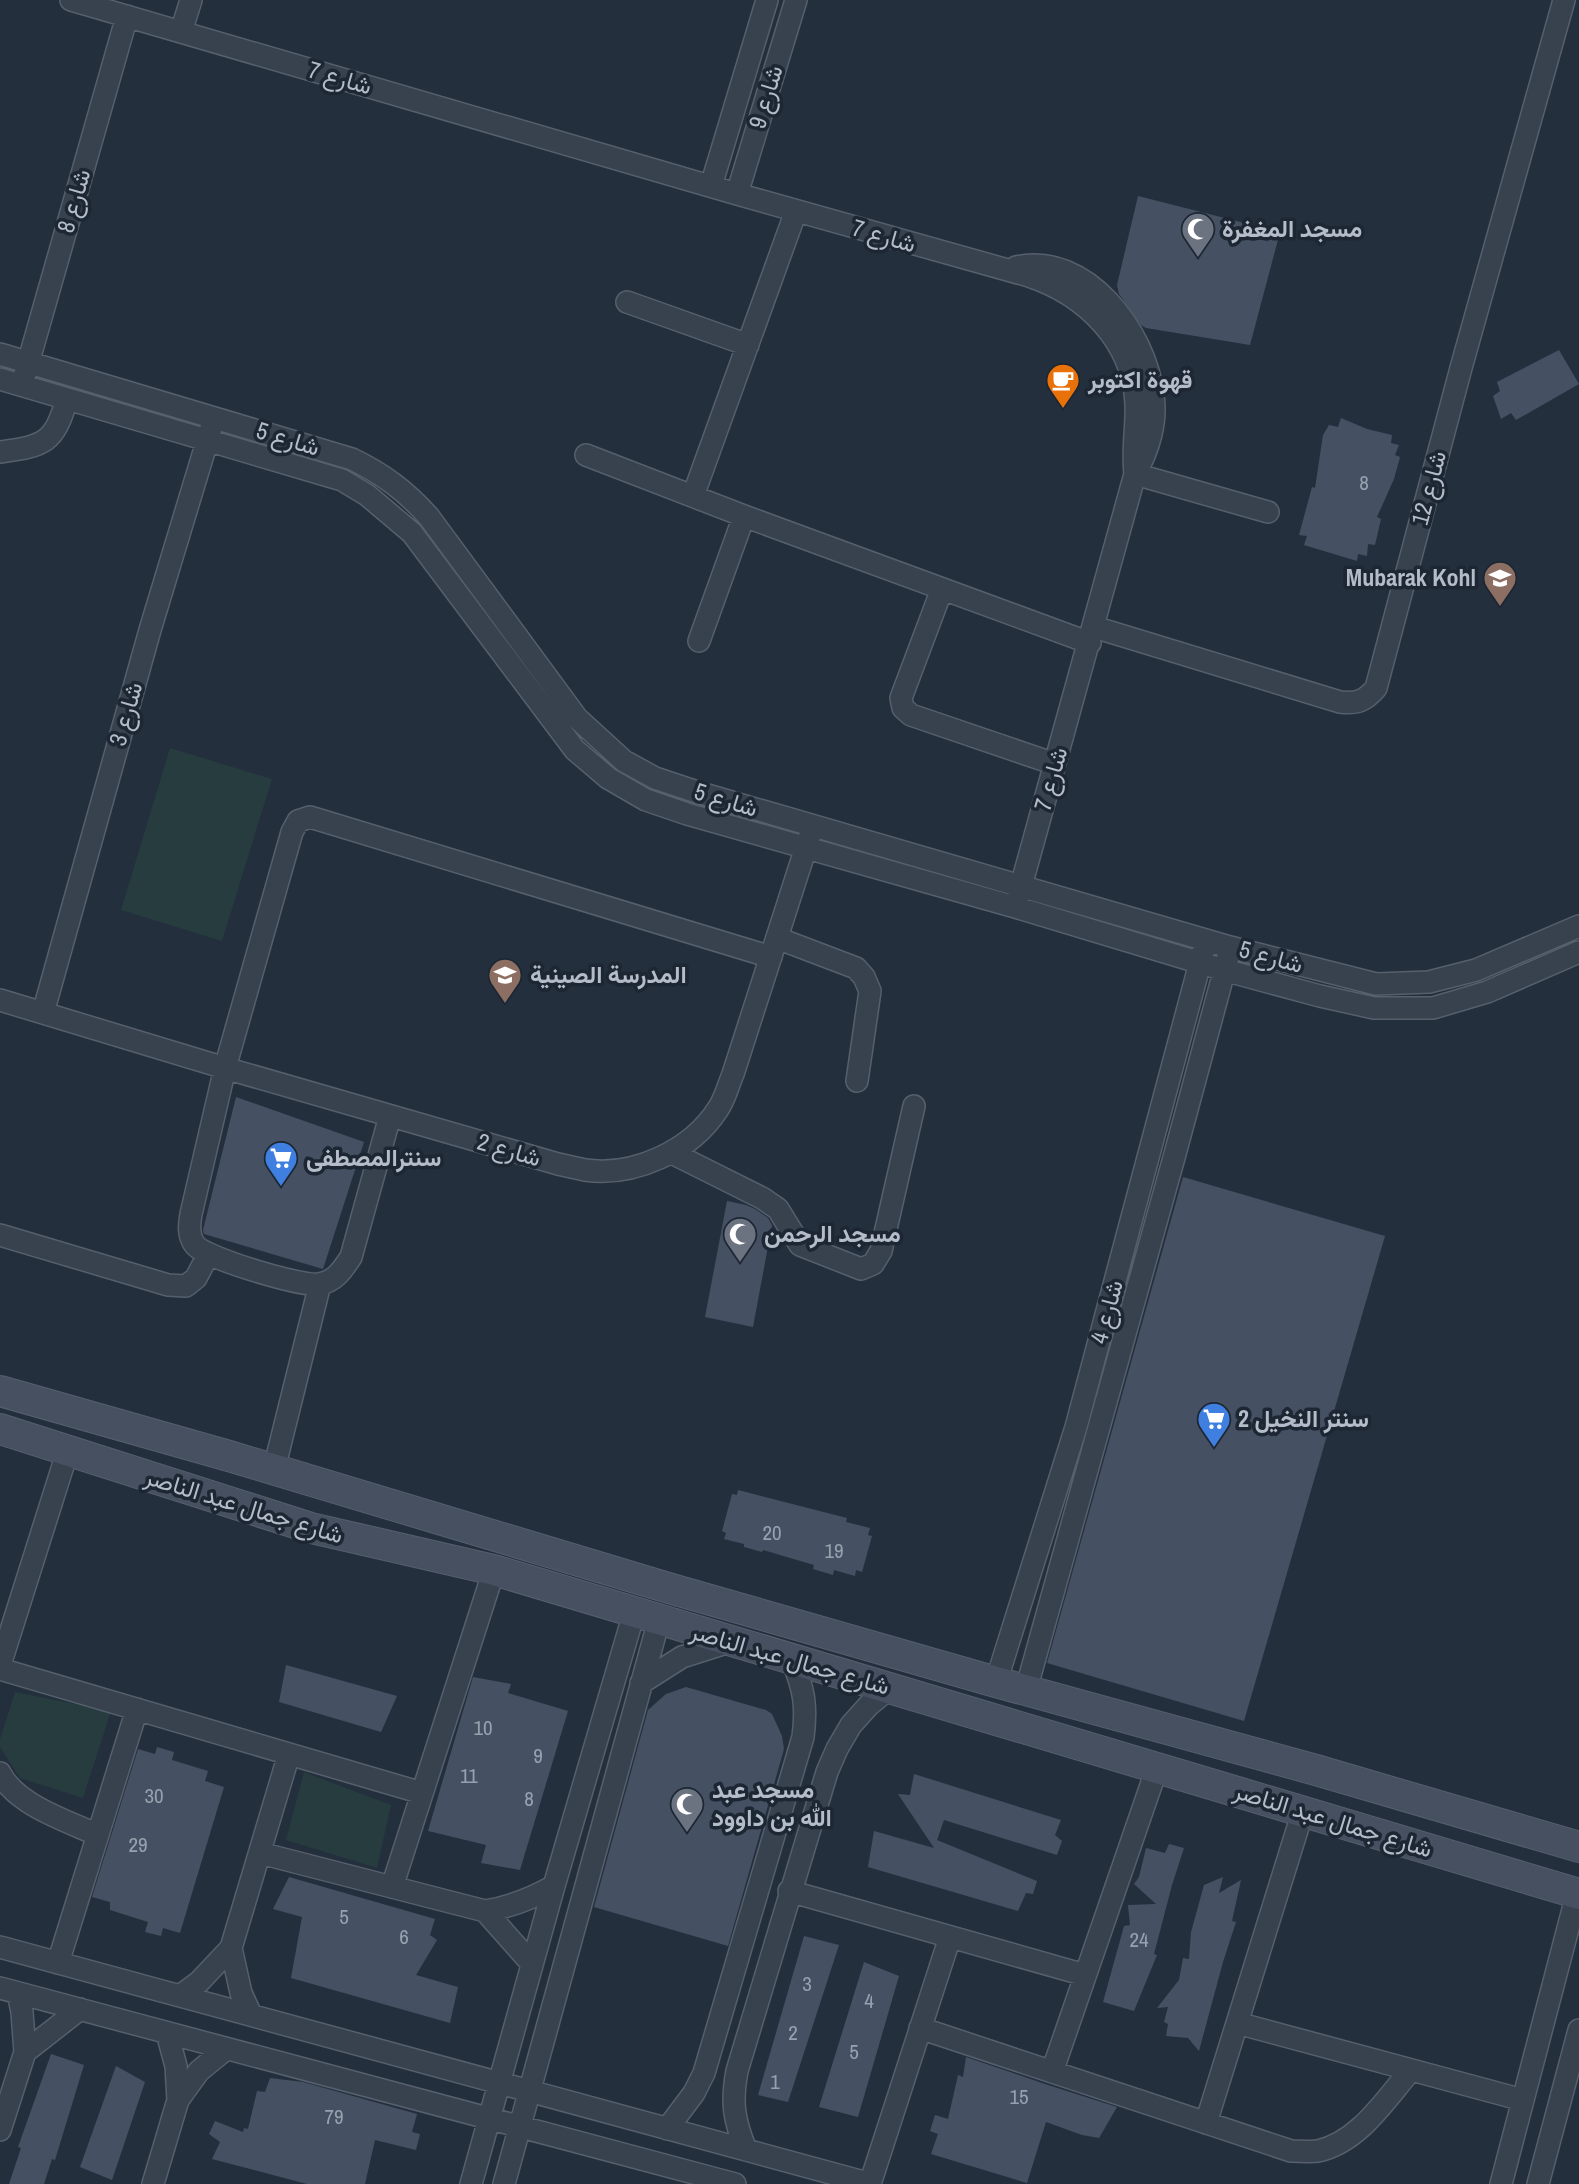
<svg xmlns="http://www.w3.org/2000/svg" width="1579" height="2184" font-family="'Archivo Narrow',Vazirmatn,sans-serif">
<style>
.green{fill:#263c3f}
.building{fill:#455162}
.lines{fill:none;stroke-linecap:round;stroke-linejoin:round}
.street-casing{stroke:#565f6c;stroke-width:24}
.secondary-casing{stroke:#565f6c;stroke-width:32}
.street{stroke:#38414e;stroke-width:21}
.secondary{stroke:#465061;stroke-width:30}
.labels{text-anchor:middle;stroke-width:7;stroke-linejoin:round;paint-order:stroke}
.number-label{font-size:21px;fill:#98a1af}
.street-label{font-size:24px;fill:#b4bcc9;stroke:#1d2633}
.poi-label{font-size:24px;font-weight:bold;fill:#b4bcc9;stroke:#1d2633;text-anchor:start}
</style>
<rect width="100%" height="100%" fill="#242f3e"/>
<path class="green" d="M170,748L272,779L222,941L121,910Z
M15,1692L111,1711L83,1798L20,1778L0,1747V1739Z
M304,1772L391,1805L377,1868L286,1840Z"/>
<path class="building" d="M1138,196L1280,232L1250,345L1146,328L1141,325L1119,294L1117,285Z
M1559,350L1579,384L1516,420L1511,413L1501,419L1493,396L1500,391L1497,382Z
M1341,418L1367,429L1392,435L1391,443L1399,445L1395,455L1400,457L1394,479L1377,517L1381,519L1375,545L1368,544L1367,556L1358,554L1357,561L1304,545L1307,536L1299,535L1312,487L1315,488L1323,435L1329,425L1338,427Z
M236,1097L364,1142L323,1269L204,1234L203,1230Z
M1183,1177L1385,1236L1244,1721L1047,1663Z
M727,1201L746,1205L755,1209L768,1218L772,1225L753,1327L705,1317Z
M738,1490L847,1518L846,1522L870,1528L868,1535L872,1536L862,1572L856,1570L855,1576L834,1570L833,1575L813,1569L814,1565L763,1550L762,1552L744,1547V1544L724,1539L726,1533L722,1531L732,1494L737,1495Z
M286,1665L397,1696L381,1732L279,1702Z
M473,1677L511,1684L508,1693L568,1711L520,1870L481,1863L486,1845L428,1831Z
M686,1687L766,1710L772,1714L782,1736L784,1749L728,1946L594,1907L648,1710L666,1694Z
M157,1747L174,1752L172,1760L208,1771L205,1781L224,1787L180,1933L163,1928L161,1936L145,1932L148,1922L110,1910V1902L92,1897L138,1749L155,1754Z
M914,1774L1061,1820L1055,1835L1062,1841L1057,1855L944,1820L937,1840L1037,1881L1033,1894L1026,1893L1018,1911L868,1867L874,1831L934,1848L898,1794L910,1795Z
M1169,1844L1184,1848L1172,1885L1154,1954L1157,1955L1134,2011L1103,2002L1124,1926L1130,1925L1128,1905L1156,1904L1134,1884L1139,1877L1146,1848L1165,1853Z
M289,1877L435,1919L430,1935L437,1940L416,1975L458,1987L450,2023L291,1978L302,1917L273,1909Z
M1223,1877L1219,1893L1241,1880L1232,1921L1236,1922L1223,1962L1199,2051L1188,2038L1166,2036L1168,2024L1164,2022L1168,2007L1157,2008L1179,1980L1183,1958L1189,1959L1191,1932L1204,1885Z
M804,1936L839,1945L788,2102L758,2095Z
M864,1962L899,1976L858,2117L819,2107Z
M51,2054L84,2065L55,2160L52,2159L44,2184H9L21,2148L18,2147Z
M966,2057L1048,2085L1117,2107L1099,2138L1082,2135L1046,2122L1027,2183L931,2154L938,2134L930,2131L935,2115L948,2119L958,2075L963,2077Z
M116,2066L145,2082L112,2180L80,2167Z
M270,2078L303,2082L417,2114L412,2132L420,2134L416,2150L375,2140L365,2184H307L212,2159L220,2142L209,2134L215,2121L243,2132L244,2128L248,2129L257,2091L265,2092Z"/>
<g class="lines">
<defs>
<path id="street" d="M71,0L737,194L1029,276C1086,295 1133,341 1136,404C1137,427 1132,450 1135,474L1018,897
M181,32L191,0
M711,186L767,0
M737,194L796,0
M1016,267C1086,251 1146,332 1153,395C1157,421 1149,449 1136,472
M627,302L748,345
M0,354L352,459C383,474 406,491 429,517L577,718L624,761L655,778L694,791L1230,947L1376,984L1429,982L1476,970L1579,926
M25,374L127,16
M0,379L342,480L367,495L412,533L575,750L608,778L646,800L687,814L1015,907L1224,970L1320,996L1374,1008H1433L1487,992L1579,952
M0,452C45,446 54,443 67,399
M586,455L744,516L1090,643
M1135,474L1268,512
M693,496L796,211
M942,589L901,698L903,708L911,715L1055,764
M1094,627L1340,702C1357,704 1365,701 1376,688L1461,368L1564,0
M699,641L744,516
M777,938L856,968L864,977L870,991L857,1081
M0,1000L225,1068L558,1164C567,1166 576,1168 585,1170C634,1177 691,1151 718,1109C725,1099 728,1086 733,1074L809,838
M43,1013L150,630L212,425
M390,1116L351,1257C343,1269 335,1282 319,1284C302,1287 205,1258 195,1245C188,1236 189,1225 191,1214L225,1068L292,832L298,821L310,817L771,957
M672,1153L762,1198L778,1209L800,1245L861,1269L873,1264L881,1251L914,1106
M0,1235L168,1285L186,1286L196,1278L208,1255
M274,1469L320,1284
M0,1665L68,1450
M0,1669L422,1793
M996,1682L1076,1427L1204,948
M641,1683L682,1657L729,1642
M1026,1690L1175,1154L1228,957
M0,1773C16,1805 67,1821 98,1835
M260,1853L485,1911C511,1907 531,1899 554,1886
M392,1887L494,1570
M789,1891L1085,1975
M485,1911L532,1964
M0,1947L871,2184
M231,1948L241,1993L251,2015
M58,1963L137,1709
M0,1988L735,2184
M180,1996L199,1982L231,1948L289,1754
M1237,2023L1523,2100
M920,2028L1291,2151C1300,2151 1310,2152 1318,2151C1359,2142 1385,2100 1411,2070
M167,2033L176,2066L178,2100
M25,2052L80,2009
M1052,2072L1157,1768
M1206,2123L1303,1811
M667,2129L694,2093L704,2073L803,1737C807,1706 804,1689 792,1660
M0,2130L25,2052L22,2012L18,1993
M746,2150C734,2120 731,2103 737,2071L827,1772L837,1749L851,1725L869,1705L891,1687
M153,2184L178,2100L199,2071L226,2049
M471,2184L554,1886L634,1613
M504,2184L659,1620
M870,2184L950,1937
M1501,2184L1577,1894
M1538,2184L1579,2030"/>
<path id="secondary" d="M0,1391L229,1456L672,1589L996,1682L1316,1770L1579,1847
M0,1429L311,1528L494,1570L1579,1894"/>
</defs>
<use href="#street" class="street-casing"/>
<use href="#secondary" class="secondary-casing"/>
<use href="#street" class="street"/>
<use href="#secondary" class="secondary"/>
</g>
<defs>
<symbol id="mosque-pin" viewBox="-11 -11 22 30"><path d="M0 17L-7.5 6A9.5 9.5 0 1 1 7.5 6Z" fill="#6b7280" stroke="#1d2633"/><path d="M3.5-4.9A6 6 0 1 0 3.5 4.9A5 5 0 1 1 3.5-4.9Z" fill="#fff"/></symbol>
<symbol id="cafe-pin" viewBox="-11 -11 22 30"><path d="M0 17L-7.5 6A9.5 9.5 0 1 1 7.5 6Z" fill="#e8710a" stroke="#1d2633"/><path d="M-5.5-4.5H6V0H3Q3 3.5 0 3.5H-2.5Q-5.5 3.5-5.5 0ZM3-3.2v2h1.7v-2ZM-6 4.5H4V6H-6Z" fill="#fff"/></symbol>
<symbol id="university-pin" viewBox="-11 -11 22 30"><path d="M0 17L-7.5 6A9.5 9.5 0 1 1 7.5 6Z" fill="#8d6e63" stroke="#1d2633"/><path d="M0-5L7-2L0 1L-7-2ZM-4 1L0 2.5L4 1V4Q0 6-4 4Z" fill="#fff"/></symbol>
<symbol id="school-pin" viewBox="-11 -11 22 30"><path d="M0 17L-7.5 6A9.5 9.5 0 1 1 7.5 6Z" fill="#8d6e63" stroke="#1d2633"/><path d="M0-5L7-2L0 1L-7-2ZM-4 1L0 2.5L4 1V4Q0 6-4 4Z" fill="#fff"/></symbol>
<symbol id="supermarket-pin" viewBox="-11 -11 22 30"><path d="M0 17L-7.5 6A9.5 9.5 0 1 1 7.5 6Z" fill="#3f7fe0" stroke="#1d2633"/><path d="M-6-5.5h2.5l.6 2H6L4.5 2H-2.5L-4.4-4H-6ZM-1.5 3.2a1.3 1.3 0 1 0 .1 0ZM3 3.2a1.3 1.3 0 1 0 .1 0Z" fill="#fff"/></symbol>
</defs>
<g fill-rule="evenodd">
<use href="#mosque-pin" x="1179" y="210" width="38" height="52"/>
<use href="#cafe-pin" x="1044" y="361" width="38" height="52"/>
<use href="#university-pin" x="1481" y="559" width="38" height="52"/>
<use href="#school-pin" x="486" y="956" width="38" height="52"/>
<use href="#supermarket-pin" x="262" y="1139" width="38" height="52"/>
<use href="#mosque-pin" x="721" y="1215" width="38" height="52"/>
<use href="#supermarket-pin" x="1195" y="1400" width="38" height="52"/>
<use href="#mosque-pin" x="668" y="1785" width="38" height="52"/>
</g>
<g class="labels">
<g class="number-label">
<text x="1364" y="490">8</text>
<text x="772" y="1540">20</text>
<text x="834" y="1558">19</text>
<text x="483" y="1735">10</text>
<text x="538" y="1763">9</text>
<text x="469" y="1783">11</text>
<text x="154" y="1803">30</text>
<text x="529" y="1806">8</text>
<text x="138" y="1852">29</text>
<text x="344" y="1924">5</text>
<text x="404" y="1944">6</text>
<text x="1139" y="1947">24</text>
<text x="807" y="1991">3</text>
<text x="869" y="2008">4</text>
<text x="793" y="2040">2</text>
<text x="854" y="2059">5</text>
<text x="775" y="2089">1</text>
<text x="1019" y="2104">15</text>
<text x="334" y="2124">79</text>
</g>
<g class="street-label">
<text transform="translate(340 78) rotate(16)" y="8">شارع 7</text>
<text transform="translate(766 97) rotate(-73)" y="8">شارع 9</text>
<text transform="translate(74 201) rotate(-74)" y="8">شارع 8</text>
<text transform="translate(884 236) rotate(16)" y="8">شارع 7</text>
<text transform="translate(288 439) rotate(17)" y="8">شارع 5</text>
<text transform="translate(1429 488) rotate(-75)" y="8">شارع 12</text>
<text transform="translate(126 714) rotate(-74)" y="8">شارع 3</text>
<text transform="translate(1051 779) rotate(-74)" y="8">شارع 7</text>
<text transform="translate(726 800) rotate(17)" y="8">شارع 5</text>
<text transform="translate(1271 957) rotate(15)" y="8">شارع 5</text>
<text transform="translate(509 1150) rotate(16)" y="8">شارع 2</text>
<text transform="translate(1107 1312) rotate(-75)" y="8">شارع 4</text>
<text transform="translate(244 1506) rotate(17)" y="8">شارع جمال عبد الناصر</text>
<text transform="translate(790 1659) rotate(16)" y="8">شارع جمال عبد الناصر</text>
<text transform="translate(1333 1820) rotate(17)" y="8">شارع جمال عبد الناصر</text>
</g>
<g class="poi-label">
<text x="1222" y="237">مسجد المغفرة</text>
<text x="1088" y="388">قهوة اكتوبر</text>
<text x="1476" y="586" text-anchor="end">Mubarak Kohl</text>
<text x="530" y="983">المدرسة الصينية</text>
<text x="306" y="1166">سنترالمصطفى</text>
<text x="764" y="1242">مسجد الرحمن</text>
<text x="1238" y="1427">سنتر النخيل 2</text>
<text x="712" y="1798">مسجد عبد<tspan x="712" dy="28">الله بن داوود</tspan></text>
</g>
</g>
</svg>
